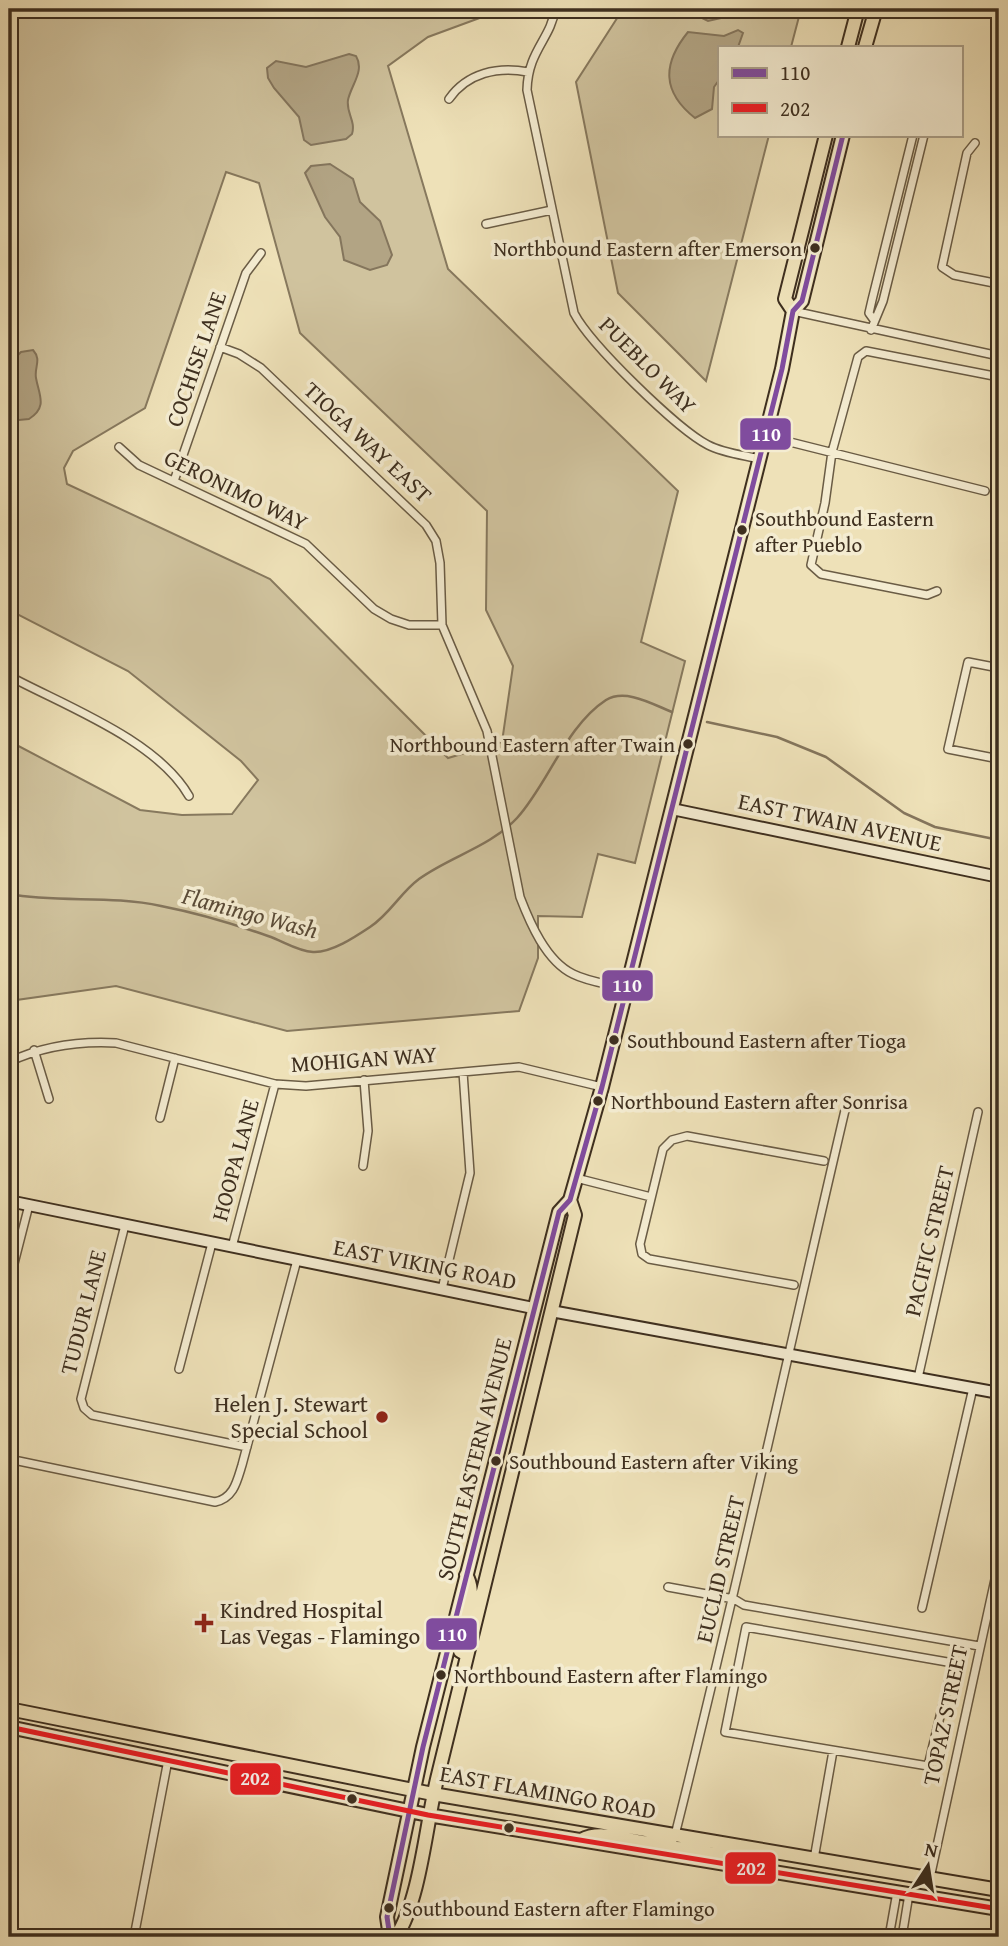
<svg xmlns="http://www.w3.org/2000/svg" width="1008" height="1946" font-family="'Gentium Book Plus',serif">
<style>
.green{fill:#d0c39e;stroke:#87795e;stroke-width:2;fill-rule:evenodd}
.water{fill:#b2a484;stroke:#84755c;stroke-width:2}
.lines{fill:none;stroke-linecap:round;stroke-linejoin:round}
.stream{stroke:#84755c;stroke-width:2.5}
.street-casing{stroke:#6a5c45;stroke-width:10}
.secondary-casing{stroke:#3e2f1f;stroke-width:14}
.primary-casing{stroke:#3e2f1f;stroke-width:16}
.street{stroke:#f4ecd1;stroke-width:7}
.secondary{stroke:#f4ecd1;stroke-width:10}
.primary{stroke:#eee1b8;stroke-width:12}
.bus-1-casing{stroke:#f4ecd1;stroke-width:10}
.bus-2-casing{stroke:#f4ecd1;stroke-width:10}
.bus-1{stroke:#804c9e;stroke-width:5}
.bus-2{stroke:#ed1c24;stroke-width:5}
.bus-dot{fill:#3e2f1f;stroke:#f4ecd1;stroke-width:2.5}
.poi-dot{fill:#8f2418;stroke:#f4ecd1;stroke-width:2.5}
.labels{text-anchor:middle;stroke-width:7;stroke-linejoin:round;paint-order:stroke}
.bus-label{font-size:21px;fill:#3e2f1f;stroke:#f4ecd1;text-anchor:start}
.street-label{font-size:23px;fill:#3e2f1f;stroke:#f4ecd1}
.poi-label{font-size:23px;fill:#3e2f1f;stroke:#f4ecd1;text-anchor:end}
.water-label{font-size:24px;font-style:italic;fill:#5b4c38;stroke:#f4ecd1}
.line-badge{stroke:#f4ecd1;stroke-width:2.5}
.badge-label{font-size:19px;text-anchor:middle;font-weight:bold;fill:#fff}
</style>
<rect width="100%" height="100%" fill="#eee1b8"/>
<filter id="stains"><feTurbulence type="fractalNoise" baseFrequency=".00286" numOctaves="4"/><feColorMatrix values="0 0 0 0 .2 0 0 0 0 .09 0 0 0 0 .02 0 0 0 .5 -.17"/></filter>
<radialGradient id="worn" r=".72"><stop offset=".6" stop-color="#630" stop-opacity="0"/><stop offset="1" stop-color="#630" stop-opacity=".3"/></radialGradient>
<path class="green" d="M9,9H504L428,37L388,66L448,269L678,491L641,642L685,661L635,863L598,854L582,917L538,916V958L519,1011L287,1031L116,986L9,1001V741L140,810L182,815L232,814L258,780L241,761L128,671L9,610ZM226,172L259,183L300,333L487,511L486,610L513,666L502,742L448,758L270,579L67,484L64,468L73,451L145,408Z
M623,9H801L791,47H719V135H769L706,381L618,293L576,82Z"/>
<path class="water" d="M698,9H753L749,18L730,16L708,21L700,17Z
M738,30L743,33L738,47H719V80L714,87L712,109L695,118C662,92 662,64 688,32L724,36Z
M349,54L356,56C365,71 351,85 348,100C346,113 356,121 352,134L346,139L311,145L304,140L299,117L274,88L268,78L267,68L276,61L306,67Z
M330,164L353,179L360,202L380,221L392,255L387,265L370,270L344,260L340,237L325,217L305,173L311,166Z
M33,350C42,360 34,367 36,378C39,395 48,407 29,419L9,421V364L21,352Z"/>
<g class="lines">
<path class="stream" d="M707,722L777,737L826,757L904,813L935,827L999,840
M9,894C59,903 110,895 161,906C197,913 234,924 268,936C283,941 297,951 313,952C331,953 355,937 370,927C390,914 400,893 419,879C451,856 490,847 517,818C548,784 566,726 606,700C626,688 654,705 672,712"/>
<defs>
<path id="street" d="M555,9C551,39 528,50 527,90L574,313C590,344 677,429 708,445C723,453 743,455 760,459
M449,99C467,73 498,66 528,72
M975,143L967,153L942,267L954,275L999,284
M486,224L552,210
M793,311L999,356
M874,320L869,313L872,300L913,135
M871,330L883,301L924,135
M220,347L239,354L261,368L426,525L436,541L440,563L442,625L487,731L520,897C530,923 546,961 573,974C589,982 609,984 627,989
M766,436L985,491
M119,447L139,465L306,544L374,609L391,619L409,625H442
M174,481L246,273L261,253
M937,591L927,595L821,574L811,565L825,503L832,452L858,357L866,351L999,377
M999,668L968,662L948,749L999,759
M9,676C65,706 157,740 189,796
M34,1050L49,1099
M9,1062C43,1046 79,1041 116,1043L275,1084L306,1086L519,1067L602,1087
M160,1118L175,1058
M363,1166L368,1131L364,1080
M576,1178L651,1197
M125,1225L81,1399L84,1408L92,1415L247,1447
M232,1247L275,1084
M9,1283L29,1205
M794,1285L649,1259L642,1254L640,1244L663,1149L672,1140L687,1136L824,1161
M442,1289L470,1173L463,1072
M179,1369L212,1243
M918,1378L978,1112
M9,1459L215,1502C234,1498 237,1481 242,1465L297,1260
M668,1587L734,1599L744,1605L979,1646
M922,1608L973,1388
M746,1627L953,1663L928,1766L725,1732Z
M675,1835C736,1593 789,1349 846,1106
M814,1859L833,1751
M930,1878L999,1561
M134,1937L168,1760
M889,1937L897,1892
M902,1937L909,1894"/>
<path id="secondary" d="M672,809L999,877
M9,1201L533,1308
M551,1311L999,1393"/>
<path id="primary" d="M848,47L858,9
M865,47L876,9
M793,311L785,299L826,135
M466,1575C476,1590 467,1611 470,1628
M462,1616L460,1651L467,1655
M9,1709L433,1794L999,1890
M9,1727L428,1815L999,1909
M581,1840C610,1824 649,1856 674,1836
M666,1849C691,1843 724,1864 747,1851
M390,1937L387,1917L423,1747L559,1212L570,1200L602,1087L782,369L793,311L802,301L843,135
M396,1937C421,1898 426,1822 438,1775C484,1588 528,1401 575,1215L570,1200"/>
</defs>
<use href="#street" class="street-casing"/>
<use href="#secondary" class="secondary-casing"/>
<use href="#primary" class="primary-casing"/>
<use href="#street" class="street"/>
<use href="#secondary" class="secondary"/>
<use href="#primary" class="primary"/>
<defs>
<path id="bus-1" d="M390,1937L387,1917L423,1747L559,1212L570,1200L602,1087L782,369L793,311L802,301L843,135"/>
<path id="bus-2" d="M9,1727L428,1815L999,1909"/>
</defs>
<use href="#bus-1" class="bus-1-casing"/>
<use href="#bus-2" class="bus-2-casing"/>
<use href="#bus-1" class="bus-1"/>
<use href="#bus-2" class="bus-2"/>
</g>
<g class="bus-dot">
<circle cx="815" cy="248" r="6"/>
<circle cx="742" cy="530" r="6"/>
<circle cx="688" cy="744" r="6"/>
<circle cx="614" cy="1040" r="6"/>
<circle cx="598" cy="1101" r="6"/>
<circle cx="496" cy="1461" r="6"/>
<circle cx="441" cy="1675" r="6"/>
<circle cx="352" cy="1799" r="6"/>
<circle cx="509" cy="1828" r="6"/>
<circle cx="389" cy="1908" r="6"/>
</g>
<g class="poi-dot">
<circle cx="382" cy="1417" r="7"/>
<path d="M200.5 1612.5h7v7h7v7h-7v7h-7v-7h-7v-7h7z"/>
</g>
<g class="labels">
<g class="bus-label">
<text x="802" y="256" text-anchor="end">Northbound Eastern after Emerson</text>
<text x="755" y="526">Southbound Eastern<tspan x="755" dy="26">after Pueblo</tspan></text>
<text x="675" y="752" text-anchor="end">Northbound Eastern after Twain</text>
<text x="627" y="1048">Southbound Eastern after Tioga</text>
<text x="611" y="1109">Northbound Eastern after Sonrisa</text>
<text x="509" y="1469">Southbound Eastern after Viking</text>
<text x="454" y="1683">Northbound Eastern after Flamingo</text>
<text x="402" y="1916">Southbound Eastern after Flamingo</text>
</g>
<g class="street-label">
<text transform="translate(196 359) rotate(-71)" y="8">COCHISE LANE</text>
<text transform="translate(648 365) rotate(45)" y="8">PUEBLO WAY</text>
<text transform="translate(368 442) rotate(43)" y="8">TIOGA WAY EAST</text>
<text transform="translate(236 490) rotate(26)" y="8">GERONIMO WAY</text>
<text transform="translate(840 822) rotate(12)" y="8">EAST TWAIN AVENUE</text>
<text transform="translate(364 1059) rotate(-4)" y="8">MOHIGAN WAY</text>
<text transform="translate(235 1160) rotate(-75)" y="8">HOOPA LANE</text>
<text transform="translate(929 1241) rotate(-77)" y="8">PACIFIC STREET</text>
<text transform="translate(425 1264) rotate(11)" y="8">EAST VIKING ROAD</text>
<text transform="translate(83 1312) rotate(-76)" y="8">TUDUR LANE</text>
<text transform="translate(474 1459) rotate(-76)" y="8">SOUTH EASTERN AVENUE</text>
<text transform="translate(720 1569) rotate(-77)" y="8">EUCLID STREET</text>
<text transform="translate(945 1715) rotate(-78)" y="8">TOPAZ STREET</text>
<text transform="translate(548 1792) rotate(10)" y="8">EAST FLAMINGO ROAD</text>
</g>
<g class="poi-label">
<text x="368" y="1412">Helen J. Stewart<tspan x="368" dy="26">Special School</tspan></text>
<text x="220" y="1618" text-anchor="start">Kindred Hospital<tspan x="220" dy="26">Las Vegas - Flamingo</tspan></text>
</g>
<g class="water-label">
<text transform="translate(250 913) rotate(15)" y="8">Flamingo Wash</text>
</g>
</g>
<g class="line-badge">
<rect x="739" y="417" width="53" height="34" rx="7" fill="#804c9e"/>
<rect x="601" y="969" width="53" height="33" rx="7" fill="#804c9e"/>
<rect x="425" y="1617" width="53" height="34" rx="7" fill="#804c9e"/>
<rect x="229" y="1762" width="53" height="34" rx="7" fill="#ed1c24"/>
<rect x="724" y="1851" width="53" height="34" rx="7" fill="#ed1c24"/>
</g>
<g class="badge-label">
<text x="766" y="441">110</text>
<text x="627" y="992">110</text>
<text x="452" y="1641">110</text>
<text x="255" y="1785">202</text>
<text x="751" y="1875">202</text>
</g>
<rect width="1008" height="1946" fill="none" stroke="#eee1b8" stroke-width="35"/>
<rect x="10" y="10" width="987" height="1925" fill="none" stroke="#3e2f1f" stroke-width="3.5"/>
<rect x="18" y="18" width="973" height="1911" fill="none" stroke="#3e2f1f" stroke-width="2"/>
<rect x="718" y="46" width="245" height="91" fill="#f4ecd1" stroke="#aba08a" stroke-width="2"/>
<rect x="732" y="68" width="35" height="10" fill="#804c9e" stroke="#aba08a" stroke-width="2"/>
<text x="780" y="80" font-size="21" fill="#3e2f1f">110</text>
<rect x="732" y="103" width="35" height="10" fill="#ed1c24" stroke="#aba08a" stroke-width="2"/>
<text x="780" y="116" font-size="21" fill="#3e2f1f">202</text>
<g transform="translate(928 1866) rotate(12)" stroke="#f4ecd1" stroke-width="5" paint-order="stroke">
<path d="M0-5L12 26L0 18L-12 26Z" fill="#3e2f1f"/>
<text y="-10" font-size="19" font-weight="bold" text-anchor="middle" fill="#3e2f1f">N</text>
</g>
<rect width="100%" height="100%" filter="url(#stains)"/>
<rect width="100%" height="100%" fill="url(#worn)"/>
</svg>
